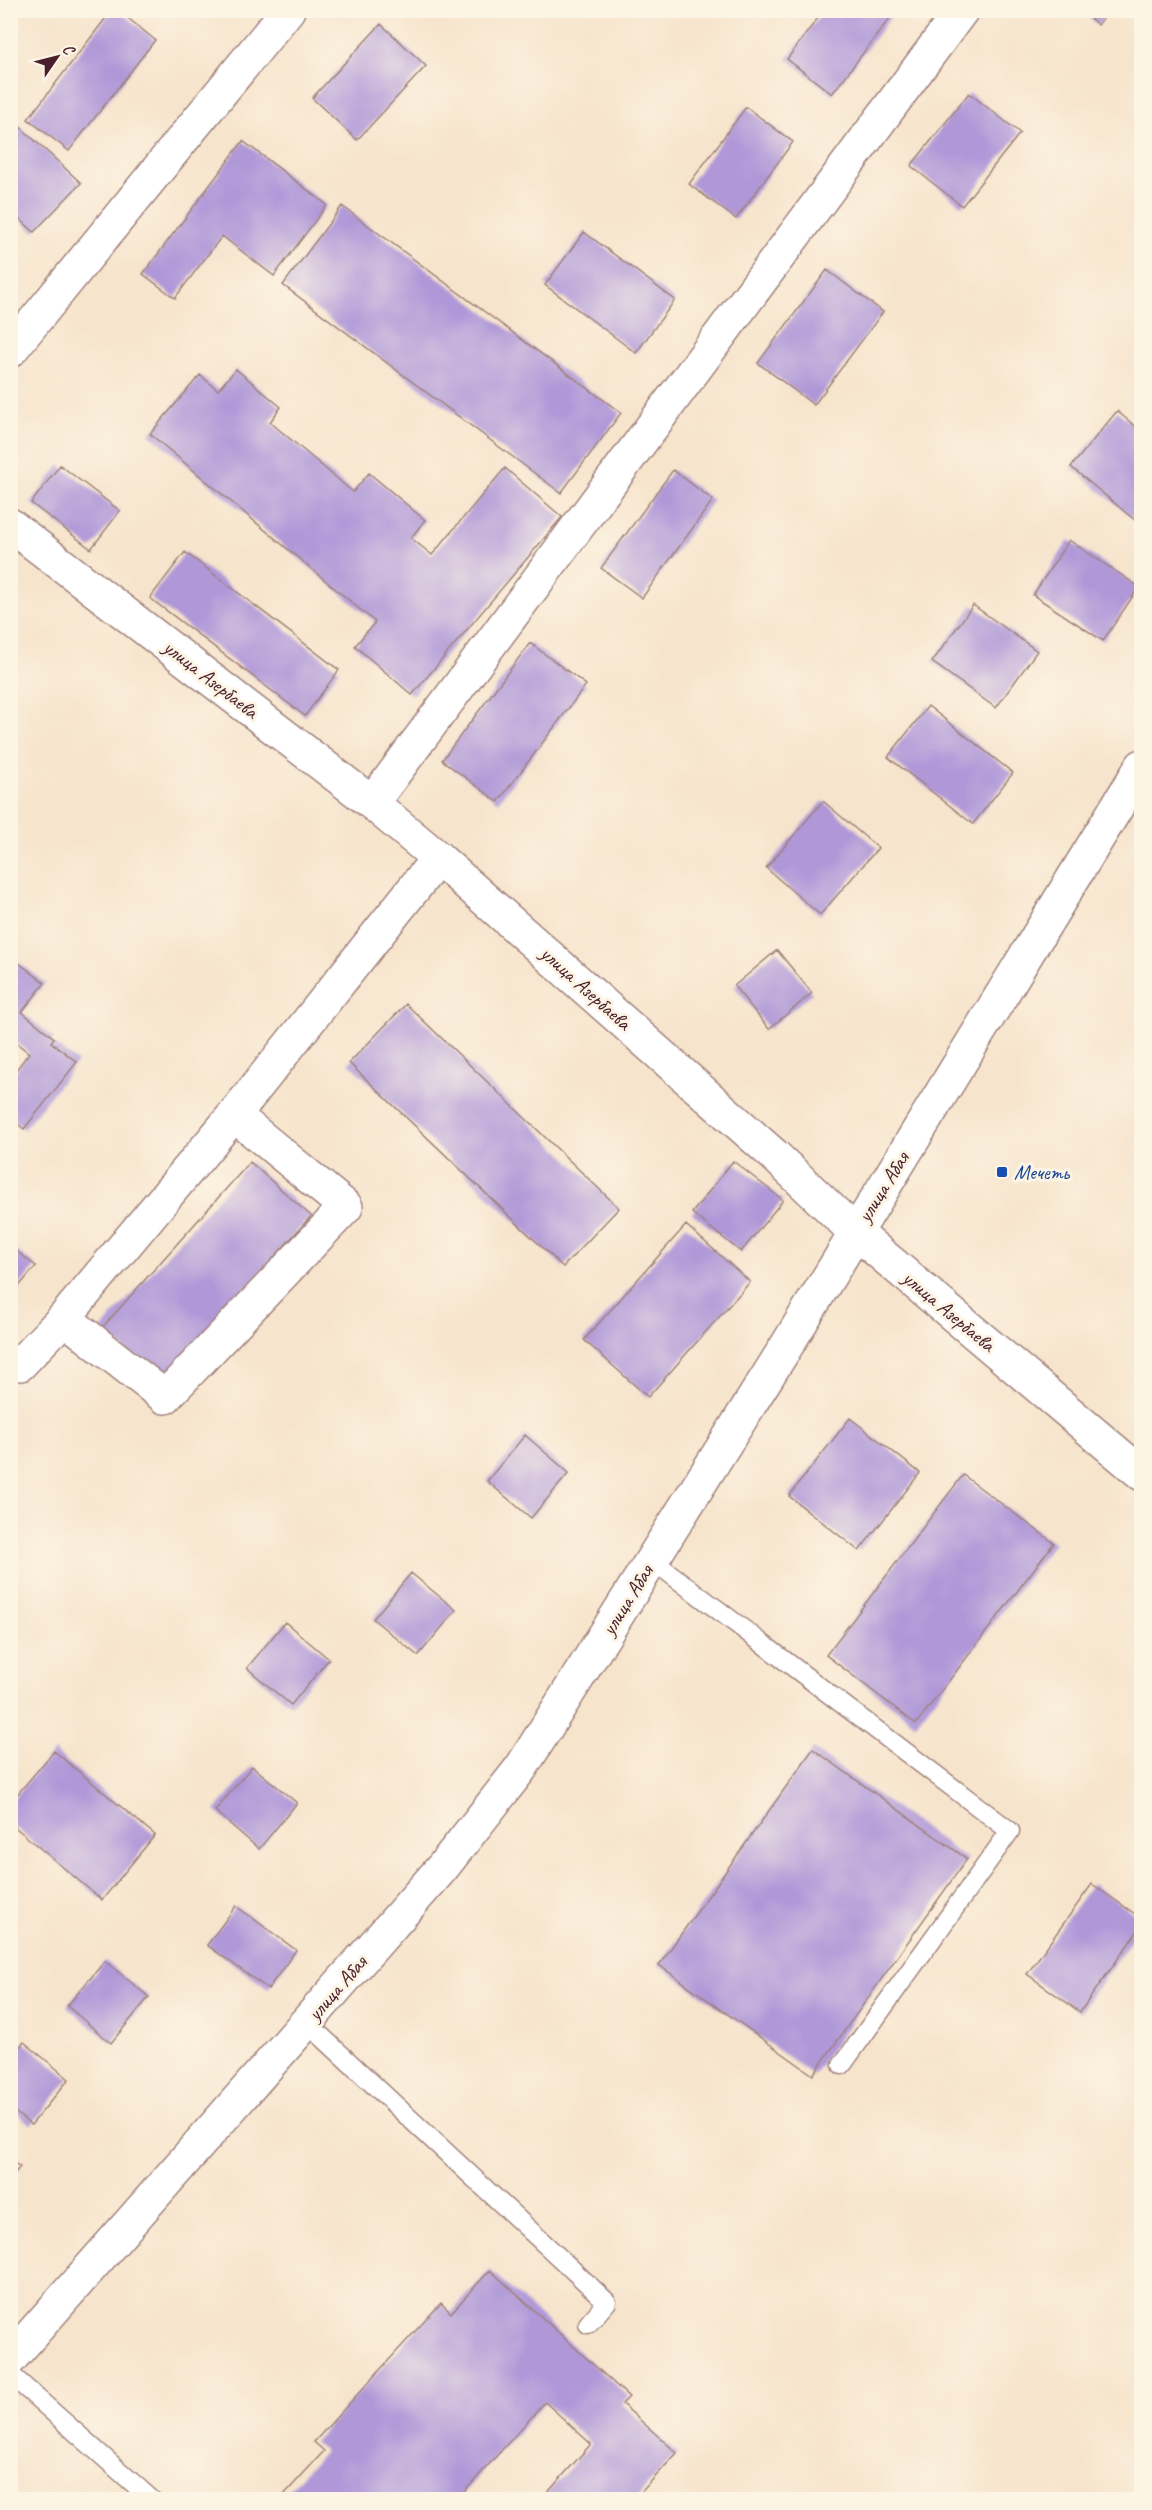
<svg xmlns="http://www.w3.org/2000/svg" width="1152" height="2510" font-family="Caveat,sans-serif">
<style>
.building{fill:#af97d8}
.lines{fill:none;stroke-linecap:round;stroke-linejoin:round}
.lane-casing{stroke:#a0827c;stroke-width:21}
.street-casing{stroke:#a0827c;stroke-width:36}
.secondary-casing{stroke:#a0827c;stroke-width:36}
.lane{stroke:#fff;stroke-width:18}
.street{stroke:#fff;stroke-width:33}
.secondary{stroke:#fff;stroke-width:33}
.transit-dot{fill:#1a4fb4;stroke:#fcf5e5;stroke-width:2}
.labels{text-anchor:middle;stroke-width:6;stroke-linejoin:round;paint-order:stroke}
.street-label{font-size:21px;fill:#4a1f2b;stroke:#fcf5e5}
.transit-label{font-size:21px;fill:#164399;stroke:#fcf5e5;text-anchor:start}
</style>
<rect width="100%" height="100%" fill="#fcf5e5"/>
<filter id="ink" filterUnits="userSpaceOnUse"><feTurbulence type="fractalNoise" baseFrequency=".0167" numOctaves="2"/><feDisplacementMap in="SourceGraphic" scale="12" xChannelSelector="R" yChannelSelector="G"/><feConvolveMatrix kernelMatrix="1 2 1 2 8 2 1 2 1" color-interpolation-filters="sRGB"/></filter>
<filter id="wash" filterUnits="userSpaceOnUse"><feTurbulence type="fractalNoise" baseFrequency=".008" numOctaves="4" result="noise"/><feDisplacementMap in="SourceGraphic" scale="24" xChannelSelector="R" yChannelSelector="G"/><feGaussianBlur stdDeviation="1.35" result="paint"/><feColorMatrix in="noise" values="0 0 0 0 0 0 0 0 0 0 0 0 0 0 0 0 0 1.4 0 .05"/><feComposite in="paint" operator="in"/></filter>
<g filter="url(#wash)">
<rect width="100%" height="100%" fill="#f7e4cc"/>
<g id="blocks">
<path class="building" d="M112,10H118L155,40L69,151L28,119Z
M824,10H896L832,94L787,59Z
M1080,10H1109L1098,25Z
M381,24L426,66L357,140L312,98Z
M969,93L1020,133L962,206L911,166Z
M746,107L793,142L736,219L689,184Z
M16,123L81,183L34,232L10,210V129Z
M243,141L327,205L274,276L222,236L175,298L143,274Z
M342,206L621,413L561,493L283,285Z
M584,232L675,300L636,353L545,285Z
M827,270L883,312L814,405L758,363Z
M236,369L281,407L270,422L353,492L369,473L425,520L411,538L432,555L505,468L562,517L412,695L355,646L375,622L150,434L200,375L218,390Z
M1117,411L1142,432V526L1071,467Z
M60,465L120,511L91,549L31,503Z
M673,470L713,500L642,598L601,568Z
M1069,540L1139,587L1103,641L1033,595Z
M185,552L339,670L305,716L150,598Z
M973,605L1037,651L996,708L932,662Z
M530,643L586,685L498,802L442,760Z
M928,706L1013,773L973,824L888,757Z
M823,801L878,848L820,915L766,868Z
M777,950L812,993L769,1029L734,986Z
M15,960L45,983L22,1012L54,1038L51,1042L77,1062L24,1129L10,1118V1078L29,1053L10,1038V966Z
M406,1004L619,1208L563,1267L349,1063Z
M733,1161L783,1200L741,1252L692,1213Z
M250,1162L311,1216L161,1384L101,1329Z
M686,1225L750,1282L648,1397L584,1340Z
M10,1246L36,1266L10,1297Z
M850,1418L920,1473L859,1551L789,1496Z
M525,1435L569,1473L531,1518L487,1481Z
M963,1475L1054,1543L916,1724L826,1655Z
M411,1573L456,1610L418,1656L373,1619Z
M285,1622L329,1659L291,1705L247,1668Z
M813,1749L967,1859L813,2075L659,1965Z
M54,1751L155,1835L102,1900L10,1823V1803Z
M252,1766L297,1803L259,1849L215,1811Z
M1092,1884L1142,1919V1925L1080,2012L1027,1974Z
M236,1906L296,1950L268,1989L207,1945Z
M105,1961L149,1997L111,2043L67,2006Z
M24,2042L69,2079L31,2125L10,2108V2058Z
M10,2160L20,2167L10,2179Z
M490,2270L629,2397L622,2404L677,2453L634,2500H541L591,2444L545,2402L457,2500H285L282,2497L324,2451L314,2442L441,2303L451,2313Z"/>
</g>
</g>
<g filter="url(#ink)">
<use href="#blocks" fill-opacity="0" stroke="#a0827c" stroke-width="1.5"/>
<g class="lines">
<defs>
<path id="lane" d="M652,1560L1010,1831L842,2065
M306,2022L607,2302L588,2324
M10,2374L152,2500"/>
<path id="street" d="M10,351L288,10
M372,803L962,10
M234,1115L438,858
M10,1363L20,1364L64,1318L234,1115L346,1207L165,1397L64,1318"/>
<path id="secondary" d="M10,525L372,803L438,858L774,1155L855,1232L1142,1474
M10,2359L442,1868L521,1768L784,1350L1142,766"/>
</defs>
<use href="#lane" class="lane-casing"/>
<use href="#street" class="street-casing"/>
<use href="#secondary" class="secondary-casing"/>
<use href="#lane" class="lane"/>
<use href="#street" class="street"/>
<use href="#secondary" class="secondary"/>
</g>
</g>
<rect class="transit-dot" x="996" y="1166" width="12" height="12" rx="3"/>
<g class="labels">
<g class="street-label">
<text transform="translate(211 679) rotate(38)" y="7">улица Азербаева</text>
<text transform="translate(586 988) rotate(42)" y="7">улица Азербаева</text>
<text transform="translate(883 1187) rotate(-58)" y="7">улица Абая</text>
<text transform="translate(949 1311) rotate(40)" y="7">улица Азербаева</text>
<text transform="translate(627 1600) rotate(-58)" y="7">улица Абая</text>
<text transform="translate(337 1988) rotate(-49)" y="7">улица Абая</text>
</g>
<g class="transit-label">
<text x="1014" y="1179">Мечеть</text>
</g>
</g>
<rect width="1152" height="2510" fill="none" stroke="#fcf5e5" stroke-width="36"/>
<g transform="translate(57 57) rotate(55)" stroke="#fcf5e5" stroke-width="4.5" paint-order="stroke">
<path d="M0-4.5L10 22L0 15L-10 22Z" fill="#4a1f2b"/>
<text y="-9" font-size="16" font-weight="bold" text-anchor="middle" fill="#4a1f2b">С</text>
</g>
</svg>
